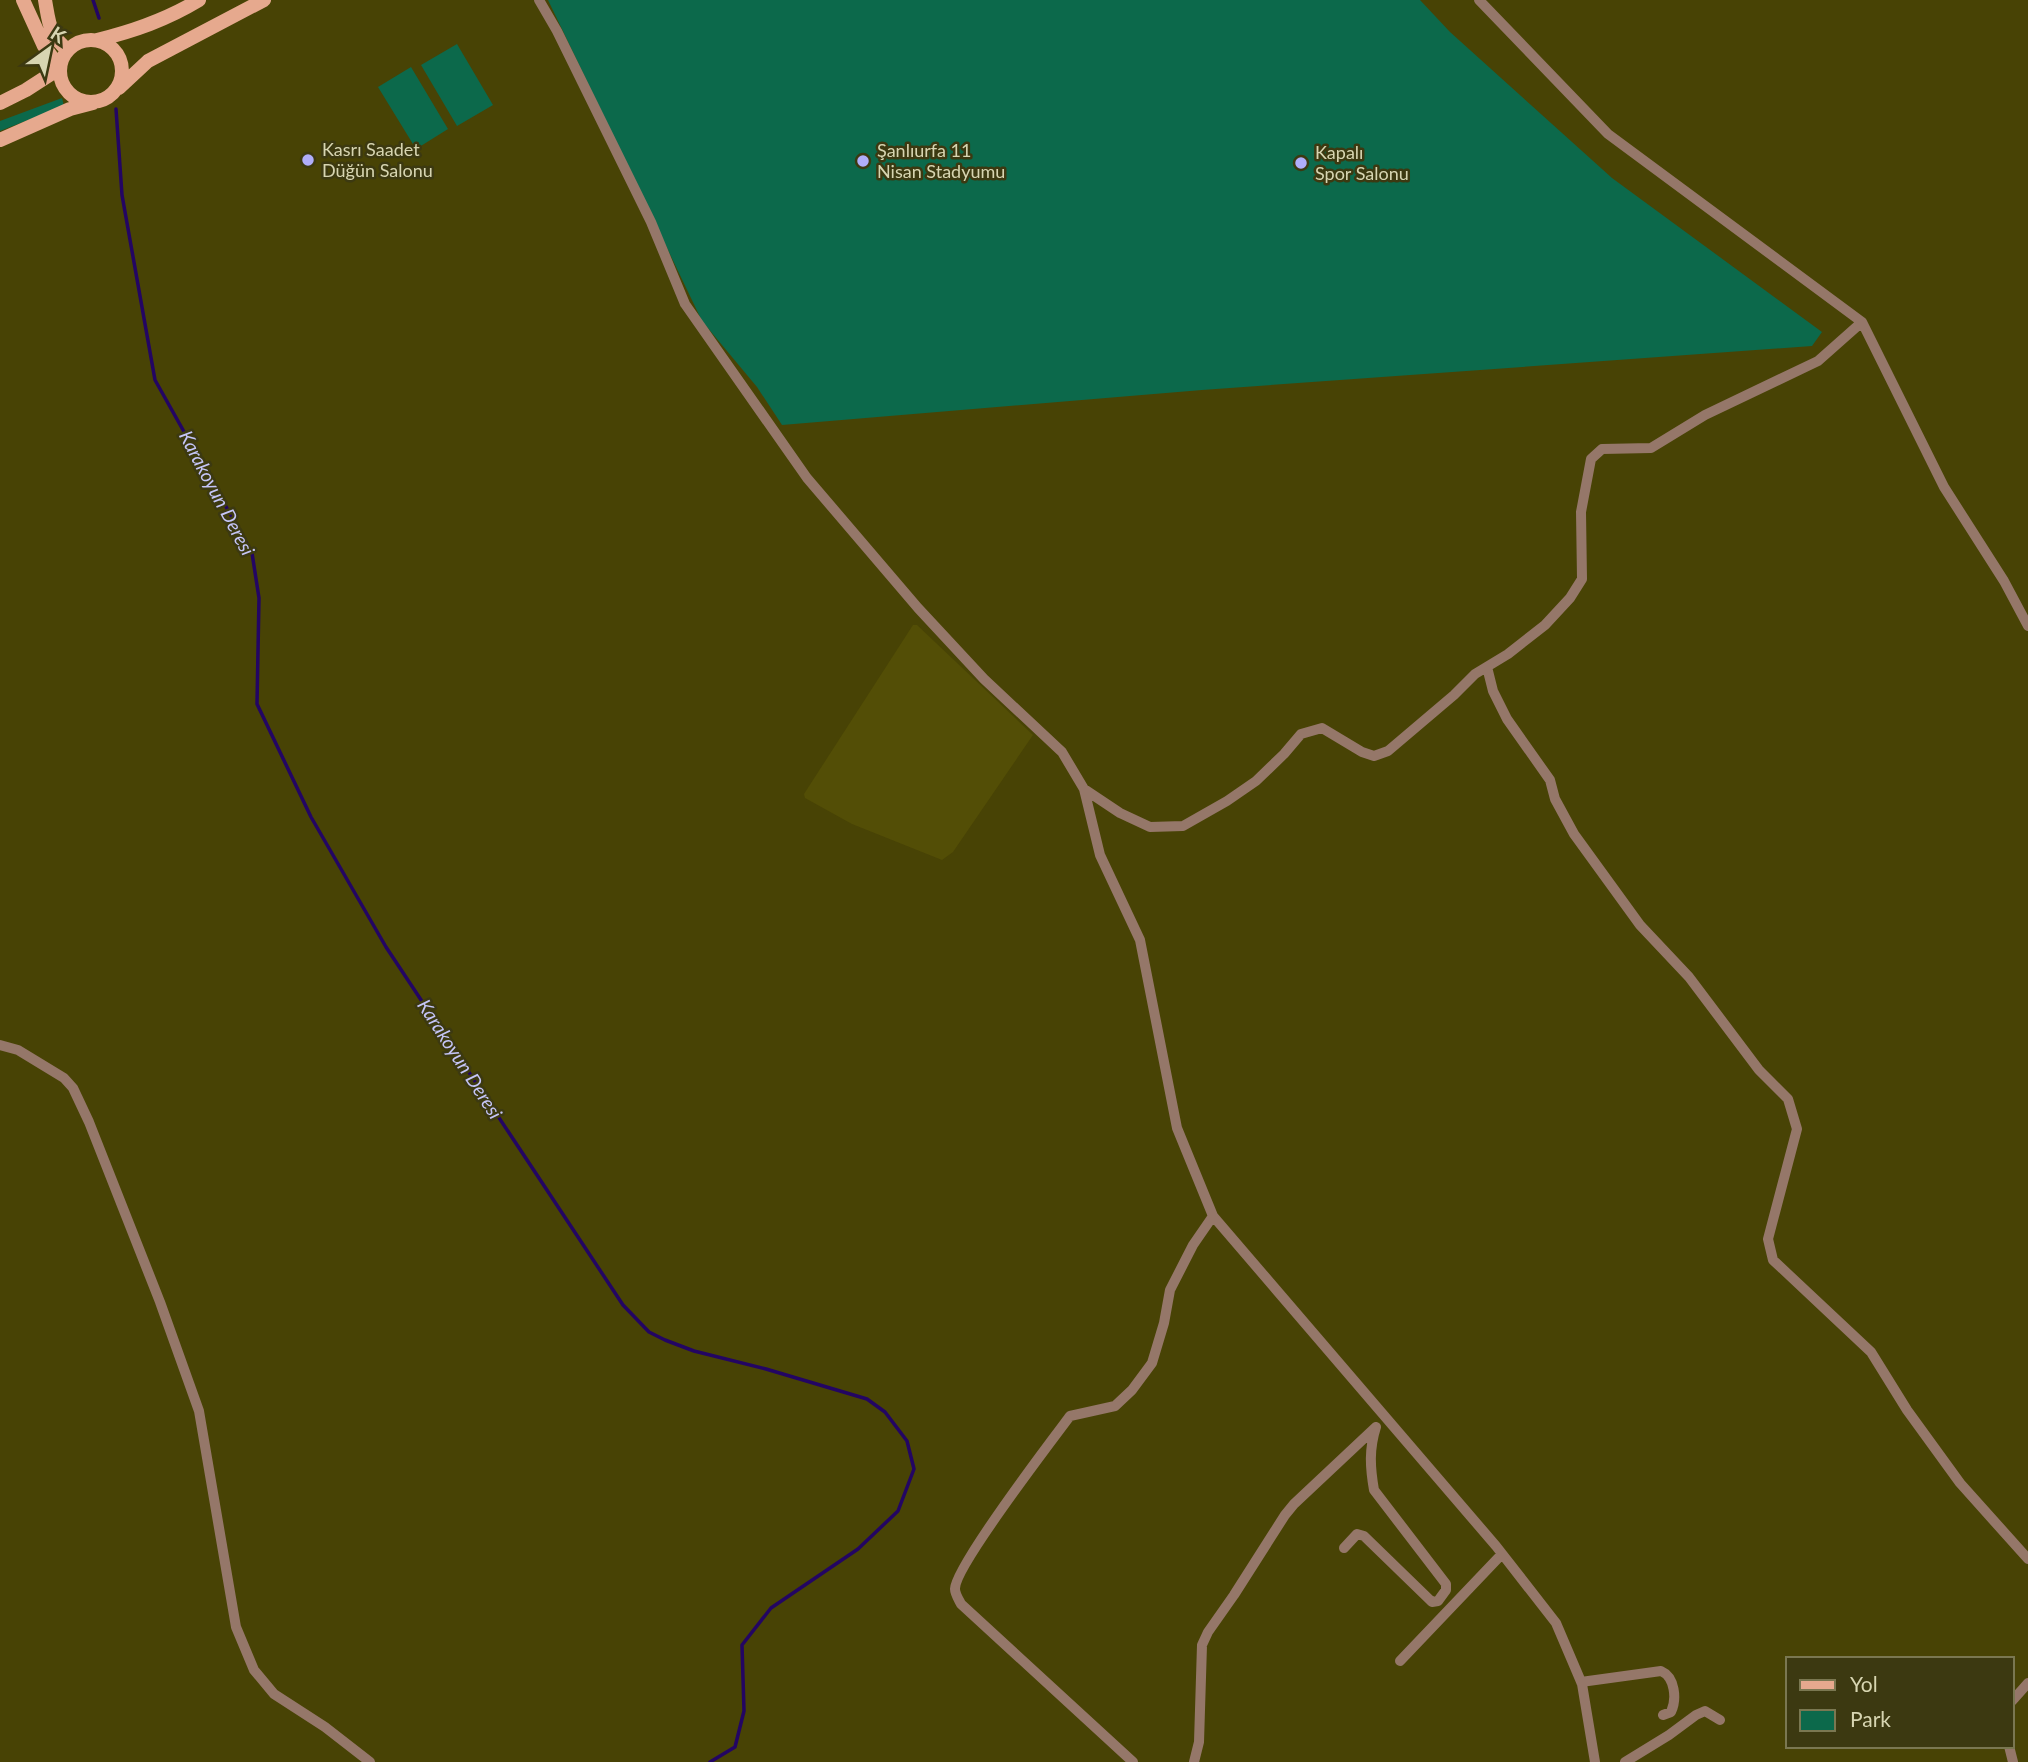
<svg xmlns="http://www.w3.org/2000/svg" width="2028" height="1762" font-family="Lato,sans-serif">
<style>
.built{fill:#534e06}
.green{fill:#0c694b}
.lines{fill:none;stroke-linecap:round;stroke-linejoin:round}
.stream{stroke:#230563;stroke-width:3.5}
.minor{stroke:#957769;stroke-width:10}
.major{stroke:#e6a98e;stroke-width:14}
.poi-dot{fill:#b0aefa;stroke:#3c3911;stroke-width:2.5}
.labels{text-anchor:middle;stroke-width:5;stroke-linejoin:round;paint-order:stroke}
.poi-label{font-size:18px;fill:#d7d5b1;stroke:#3c3911;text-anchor:start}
.water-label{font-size:19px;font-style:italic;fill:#c5c5f7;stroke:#3c3911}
</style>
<rect width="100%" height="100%" fill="#484305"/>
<path class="built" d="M913,625H917L1033,735L953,852L942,860L852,824L805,798L804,794Z"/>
<path class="green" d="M548,0H1420L1450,32L1612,178L1822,332L1812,346L1202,390L782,425L757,387L702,321Z
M457,44L493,105L457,126L421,65Z
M411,67L448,129L416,149L378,87Z
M62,98L64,106L0,131V121Z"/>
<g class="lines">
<path class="stream" d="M93,0L99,18
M116,109L122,195L155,380L252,553L259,598L257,704L311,817L386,947L623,1305L649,1332L665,1340L694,1351L766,1369L867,1399L885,1412L907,1441L914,1469L898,1511L858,1549L771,1608L742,1645L744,1711L735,1747L710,1762"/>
<path class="minor" d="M539,0L557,31L651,222L685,304L807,478L918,608L984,679L1062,752L1084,789L1100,855L1140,940L1177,1128L1213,1216L1496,1546L1556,1623L1582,1684L1595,1762
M1479,0L1608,134L1862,322L1944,487L2004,581L2028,626
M1487,667L1493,691L1507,719L1550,780L1555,799L1574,834L1640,925L1689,977L1759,1070L1788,1099L1797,1129L1768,1239L1773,1260L1871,1352L1907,1410L1960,1483L2028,1559
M1084,789L1120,813L1150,827L1183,826L1227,801L1256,781L1284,754L1301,734L1322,728L1362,752L1374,756L1388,751L1454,695L1475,674L1508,654L1545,625L1570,598L1582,579L1581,512L1591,459L1602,449L1651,448L1705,415L1818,361L1862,322
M0,1045L18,1050L64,1078L73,1088L89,1122L160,1302L199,1411L236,1627L254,1670L274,1694L325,1727L370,1762
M1344,1548L1357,1534L1364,1536L1432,1602L1438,1601L1446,1590V1584L1374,1490C1370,1467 1369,1449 1376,1427
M1400,1661L1502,1554
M1581,1682L1661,1671C1675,1677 1677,1699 1671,1712L1663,1715
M2012,1701L2028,1683
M2009,1746L2013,1762
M1133,1762L961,1604C959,1600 955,1594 955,1589C954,1568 1052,1440 1070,1416L1115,1406L1132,1390L1152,1363L1164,1323L1170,1290L1193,1245L1213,1216
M1194,1762L1199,1742L1202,1645L1208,1632L1234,1595L1285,1515L1294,1504L1376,1427
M1625,1762L1669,1735L1696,1715L1705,1711L1720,1720"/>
<path class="major" d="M45,0C49,22 49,36 68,50
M60 71a31 31 0 1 1 62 0a31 31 0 1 1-62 0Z
M97,40C134,31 166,20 199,0
M119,88L148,61L264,0
M0,103L26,90L60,68L44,46L23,0
M0,140L70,109L93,103"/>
</g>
<g class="poi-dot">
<circle cx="308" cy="160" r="7"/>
<circle cx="863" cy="161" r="7"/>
<circle cx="1301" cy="163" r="7"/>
</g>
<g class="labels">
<g class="poi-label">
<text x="322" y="156">Kasrı Saadet<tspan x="322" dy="21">Düğün Salonu</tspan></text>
<text x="877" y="157">Şanlıurfa 11<tspan x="877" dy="21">Nisan Stadyumu</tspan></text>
<text x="1315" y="159">Kapalı<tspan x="1315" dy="21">Spor Salonu</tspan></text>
</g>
<g class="water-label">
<text transform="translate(217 493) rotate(62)" y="7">Karakoyun Deresi</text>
<text transform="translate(460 1059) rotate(57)" y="7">Karakoyun Deresi</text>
</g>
</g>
<rect x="1786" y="1657" width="228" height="91" fill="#3c3911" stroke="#7a7751" stroke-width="2"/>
<rect x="1800" y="1680" width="35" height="10" fill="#e6a98e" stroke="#7a7751" stroke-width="2"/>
<text x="1850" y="1692" font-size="21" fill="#d7d5b1">Yol</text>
<rect x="1800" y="1710" width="35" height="21" fill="#0c694b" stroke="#7a7751" stroke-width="2"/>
<text x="1850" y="1727" font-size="21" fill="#d7d5b1">Park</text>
<g transform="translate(49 49) rotate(33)" stroke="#3c3911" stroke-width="5" paint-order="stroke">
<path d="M0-5L12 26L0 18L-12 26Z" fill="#d7d5b1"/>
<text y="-10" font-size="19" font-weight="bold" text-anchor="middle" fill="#d7d5b1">K</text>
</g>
</svg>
